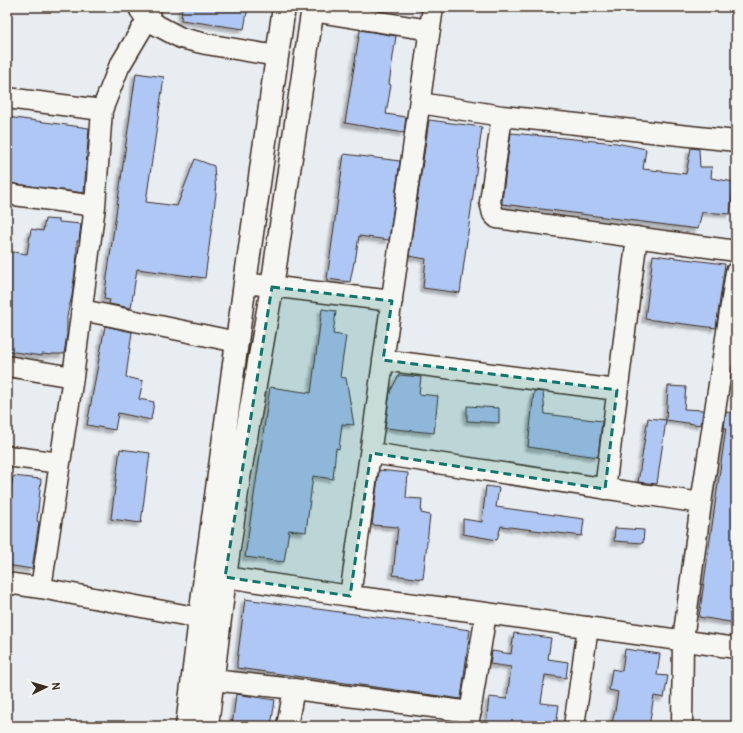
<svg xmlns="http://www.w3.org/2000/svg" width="743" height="733" font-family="Pangolin,sans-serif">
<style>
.building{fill:#aec7f4;stroke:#3b2a1e;filter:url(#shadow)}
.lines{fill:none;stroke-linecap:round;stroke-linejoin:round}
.minor-casing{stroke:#3b2a1e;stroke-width:23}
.tertiary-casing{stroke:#3b2a1e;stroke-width:25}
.minor{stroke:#f6f6f2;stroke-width:20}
.tertiary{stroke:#f6f6f2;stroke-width:22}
.marked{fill:#0f766e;fill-opacity:0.2;stroke:#0f766e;stroke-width:3;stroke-dasharray:8 5;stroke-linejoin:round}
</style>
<defs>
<filter id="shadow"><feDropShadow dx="-3.5" dy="3.5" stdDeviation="1" flood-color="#0004"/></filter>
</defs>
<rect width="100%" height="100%" fill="#e8edf2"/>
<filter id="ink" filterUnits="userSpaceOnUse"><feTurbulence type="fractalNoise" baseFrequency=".025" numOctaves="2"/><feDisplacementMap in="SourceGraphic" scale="8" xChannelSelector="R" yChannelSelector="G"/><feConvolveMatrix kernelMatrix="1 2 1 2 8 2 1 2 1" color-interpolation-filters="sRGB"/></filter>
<g filter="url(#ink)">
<path class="building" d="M182,7H248L244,29L181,20Z
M360,30L396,36L389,84L391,85L386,114L406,117L404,133L345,123Z
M136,73L164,77L146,202L177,206L195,159L214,166L216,194L205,278L137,269L131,308L109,304L110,300L104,299Z
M7,117L89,128L84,193L7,183Z
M429,120L482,127L460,293L423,288L426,259L409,256Z
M511,133L616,143L646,149L643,169L686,174L691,148L699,149L700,167H712L711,178L734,182L730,214L702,212L698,229L502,204V201Z
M344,154L400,161L389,240L359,236L355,262H354L350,282L327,279Z
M45,219L59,220V222L81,224L79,241H77V256L72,296L69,307L67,317V334L64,354H52L51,355L42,354V356L7,351V318H10V290H7V251L27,254L31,229L43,231Z
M653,255L725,264L716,328L645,319Z
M322,309L336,311L333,334L346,336L340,377L346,378L354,425L342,424L339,449L336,448L333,479L313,476L306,532L289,530L284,562L245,557L270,387L311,393Z
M105,326L132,332L126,377L143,381L139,399L154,402L151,420L118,413L115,430L87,425Z
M399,375L421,377L419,394L438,396L434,433L385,428L390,392Z
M668,386L686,387L684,409L703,410L701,425L666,420Z
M534,391L543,392L545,414L602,421L598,457L528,447Z
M467,406L499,408V423L467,421Z
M726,412L736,413V623L699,617L726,428H724Z
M648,418L666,420L657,484L638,482Z
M120,449L150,453L141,523L111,519Z
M379,470L408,473L406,498L422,499L421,513L430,515L423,579L393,575L398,527L372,525Z
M13,476L41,479L37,521L39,522L32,569L7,565V495L10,496Z
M486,486L499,488L496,507L584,519L582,536L501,526L497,540L463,534V519L482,522Z
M615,528L644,530L643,543L614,541Z
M245,599L470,630L461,699L237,668V662Z
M514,633L551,638L548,659L568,662L566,678L545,675L541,703L559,705L556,726H486L489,697L507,699L511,667L490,664L492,651L511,654Z
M625,649L660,654L657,675L668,676L664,698L654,696L649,726H611L615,711L618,692L609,690L612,669L622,671Z
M236,694L275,700L271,726H232Z"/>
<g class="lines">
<defs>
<path id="minor" d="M140,10L147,20L181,38L206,44L277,56
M312,11L430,30
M7,98L102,110
M420,103L502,116L736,141
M502,116L490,202L493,214L497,218L736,251
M7,194L95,206
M245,283L392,301
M82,310L237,342
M383,360L617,390
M7,366L73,377
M371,453L701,503
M7,456L60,463
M605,489L637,237
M225,577L350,596L486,613L736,648
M7,583L41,588L200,618
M41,588L73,377L95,206L102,110L119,67L147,20L151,7
M350,596L433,7
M213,680L294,689L471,712
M287,726L294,689
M468,726L486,613
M574,726L588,627
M682,726L683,640L701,503L736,272"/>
<path id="tertiary" d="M187,726L205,577L245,283L284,7
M207,726L225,577L239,478L272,287L313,7"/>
</defs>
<use href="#minor" class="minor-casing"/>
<use href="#tertiary" class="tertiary-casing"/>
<use href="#minor" class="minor"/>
<use href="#tertiary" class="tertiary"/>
</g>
</g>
<path class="marked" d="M272,287L392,301L383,360L617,390L605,489L371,453L350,596L225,577Z"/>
<rect width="743" height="733" fill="none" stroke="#f6f6f2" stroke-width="24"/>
<rect x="12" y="12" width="719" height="709" fill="none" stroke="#3b2a1e" stroke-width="1.5" filter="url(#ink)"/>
<g transform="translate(46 687) rotate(85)" stroke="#f6f6f2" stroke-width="3" paint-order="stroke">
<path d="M0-3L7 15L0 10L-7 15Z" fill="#3b2a1e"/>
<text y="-6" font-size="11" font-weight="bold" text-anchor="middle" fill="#3b2a1e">N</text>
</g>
</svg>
